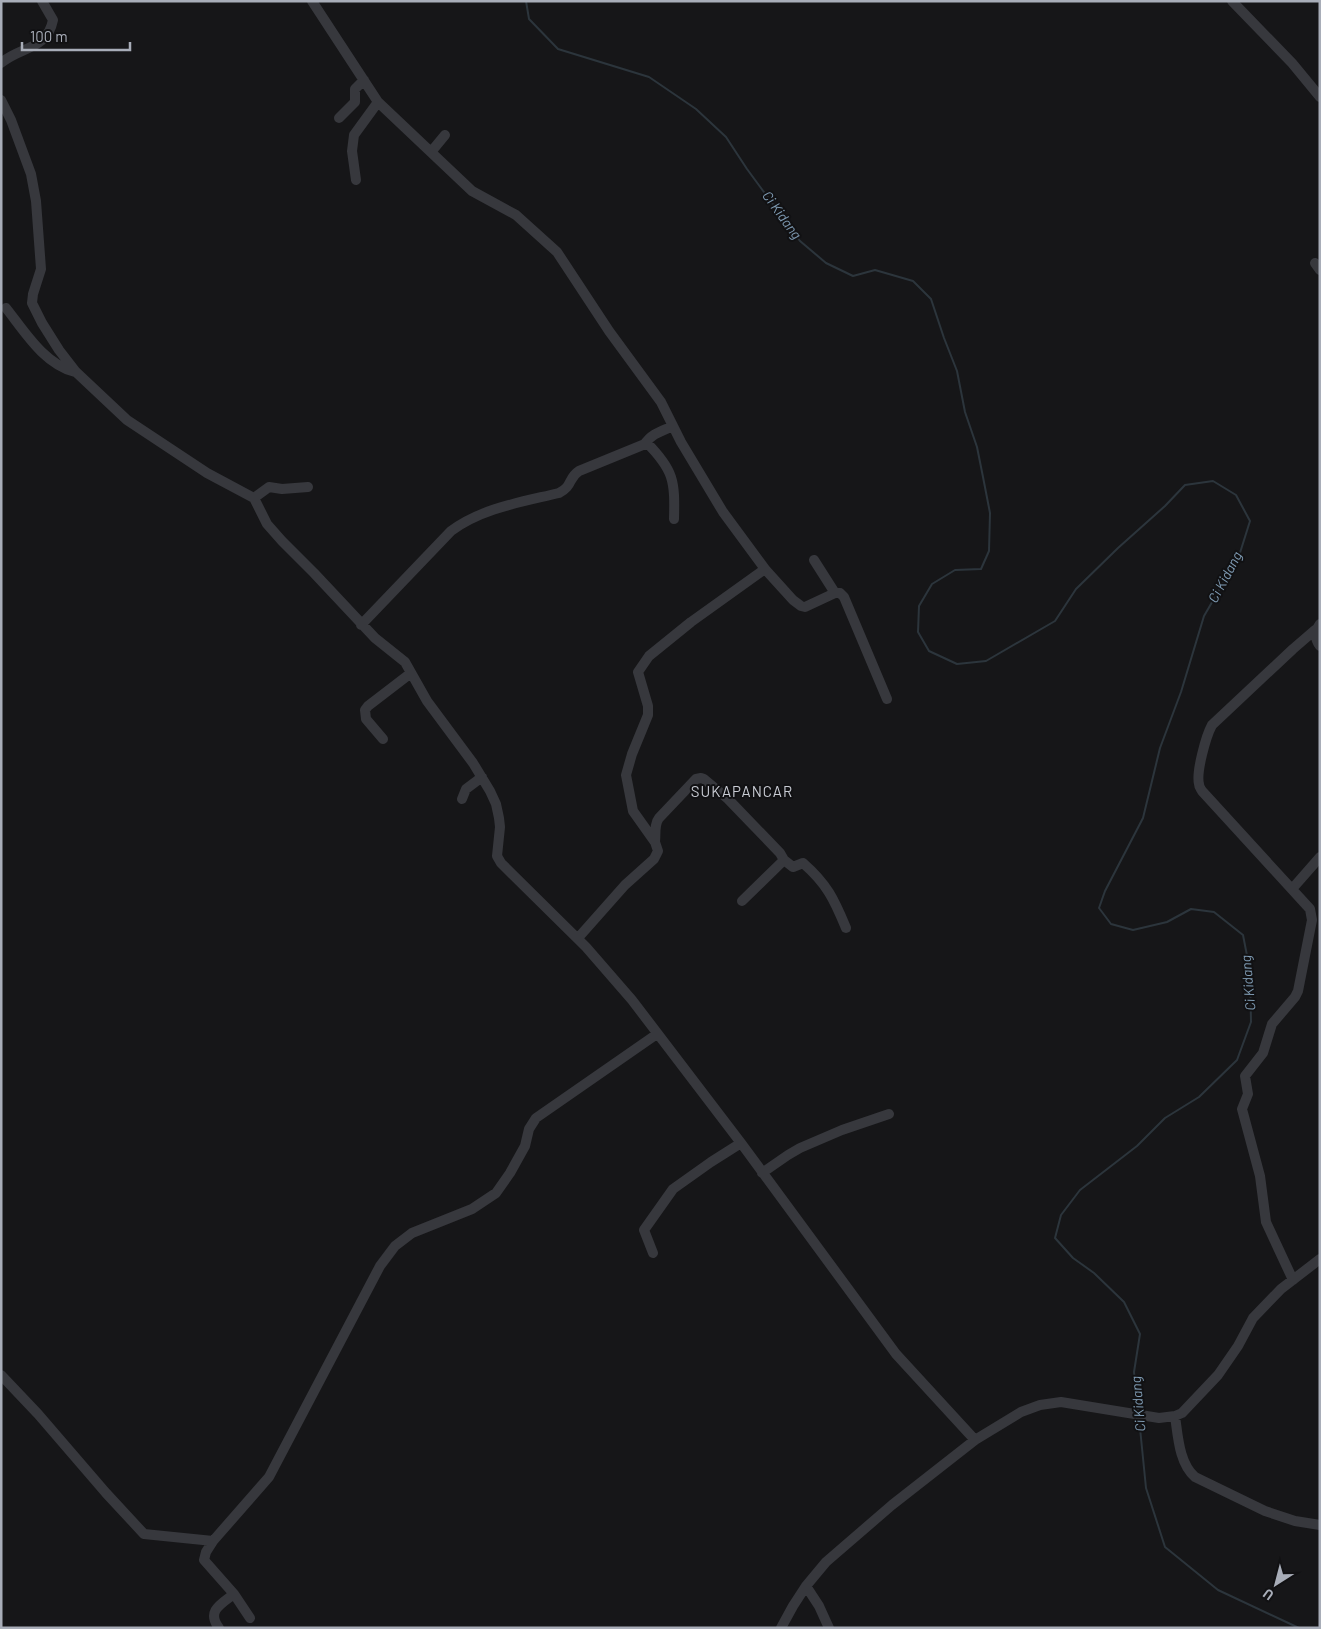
<svg xmlns="http://www.w3.org/2000/svg" width="1321" height="1629" font-family="Barlow,sans-serif">
<style>
.lines{fill:none;stroke-linecap:round;stroke-linejoin:round}
.stream{stroke:#2c353c;stroke-width:2}
.minor{stroke:#37383d;stroke-width:10}
.labels{text-anchor:middle;stroke-width:4;stroke-linejoin:round;paint-order:stroke}
.water-label{font-size:14px;font-style:italic;fill:#7f9bb3;stroke:#111113}
.quarter-label{font-size:15px;letter-spacing:1px;fill:#c9ccd4;stroke:#111113}
</style>
<rect width="100%" height="100%" fill="#161618"/>
<g class="lines">
<path class="stream" d="M526,1L529,19L558,49L649,77L696,109L726,137L747,169L800,241L826,263L853,276L875,270L913,281L931,299L944,338L957,371L965,412L977,447L983,477L990,513L989,551L981,569L955,570L932,584L919,606L918,632L929,651L957,664L986,661L1055,621L1076,589L1118,548L1165,506L1185,485L1213,481L1236,495L1250,521L1239,556L1204,616L1181,692L1160,748L1143,818L1105,891L1099,908L1111,924L1133,930L1167,922L1191,909L1214,912L1243,935L1250,971L1251,1022L1237,1060L1199,1097L1165,1118L1137,1146L1080,1190L1061,1215L1055,1238L1073,1258L1094,1273L1124,1302L1140,1334L1134,1372L1138,1411
M1139,1418L1146,1488L1165,1547L1218,1590L1299,1628"/>
<path class="minor" d="M312,1L378,102L354,135L352,151L356,180
M1232,1L1292,63L1320,97
M1,63C21,46 47,50 53,20L42,1
M1,100L11,120L31,174L36,201L41,269L33,294L32,303L42,323L59,350L76,372L127,420L207,473L254,498L267,524L282,541L314,573L375,638L405,662L427,701L473,763L490,791L496,804L499,818L500,827L497,856L501,863L586,947L632,1000L741,1143L896,1354L975,1440
M378,102L472,191L516,215L557,252L609,331L661,402L681,442L723,512L765,569L793,600L801,606L805,607L835,593H840L844,597L887,699
M339,118L355,102V89L364,80
M431,152L445,135
M1315,263L1320,270
M6,308C25,332 44,364 75,372
M646,442C674,470 675,481 674,519
M254,498L269,487L282,489L308,487
M814,560L835,593
M1320,624C1315,631 1314,638 1320,646
M361,625L451,531C482,508 522,502 559,493C573,486 568,478 579,471L645,444C651,434 662,431 673,426
M383,739L366,719L365,710L368,706L411,673
M462,799L466,789L482,777
M655,842C656,834 654,824 659,818L696,779L701,778L704,779L728,799L780,853L784,860L742,901
M784,860L793,867L803,863C827,884 834,899 846,928
M1292,889L1320,857
M578,938L625,885L654,859L658,851L655,842L633,811L626,775L632,754L648,715V706L638,672L649,656L691,622L765,569
M762,1173L788,1155L800,1148L842,1130L889,1114
M653,1253L644,1230L673,1189L711,1162L741,1143
M1293,1280L1266,1222L1260,1176L1242,1109L1248,1094L1245,1076L1263,1053L1272,1024L1295,997L1298,991L1312,920L1310,909L1202,791C1201,789 1199,787 1199,784C1196,772 1206,736 1212,725L1293,649L1315,630
M1,1375L38,1414L106,1493L144,1534L213,1541L269,1477L380,1266L395,1246L412,1233L472,1209L496,1193L510,1173L525,1146L529,1129L536,1118L657,1034
M1175,1416C1178,1436 1179,1463 1195,1477L1265,1511L1295,1521L1320,1525
M213,1541L206,1552L204,1560L234,1594L250,1618
M806,1586L819,1606L829,1628
M219,1628C206,1611 221,1604 234,1594
M781,1628L793,1606L806,1586L826,1562L892,1505L975,1440L1021,1412L1040,1405L1061,1402L1159,1418L1175,1416L1182,1413L1218,1375L1238,1346L1253,1318L1281,1289L1320,1259"/>
</g>
<g class="labels">
<g class="water-label">
<text transform="translate(782 215) rotate(54)" y="5">Ci Kidang</text>
<text transform="translate(1225 577) rotate(-62)" y="5">Ci Kidang</text>
<text transform="translate(1248 983) rotate(-95)" y="5">Ci Kidang</text>
<text transform="translate(1138 1404) rotate(-95)" y="5">Ci Kidang</text>
</g>
<g class="quarter-label">
<text x="742" y="797">SUKAPANCAR</text>
</g>
</g>
<rect width="1321" height="1629" fill="none" stroke="#a8adb8" stroke-width="5"/>
<g transform="translate(1276 1584) rotate(216)" stroke="#111113" stroke-width="4" paint-order="stroke">
<path d="M0-4L9 19L0 12L-9 19Z" fill="#a8adb8"/>
<text y="-8" font-size="14" font-weight="bold" text-anchor="middle" fill="#a8adb8">U</text>
</g>
<path d="M22 42v8h108v-8" fill="none" stroke="#a8adb8" stroke-width="2.5"/>
<text x="30" y="42" font-size="15" fill="#a8adb8" stroke="#111113" stroke-width="4" paint-order="stroke">100 m</text>
</svg>
